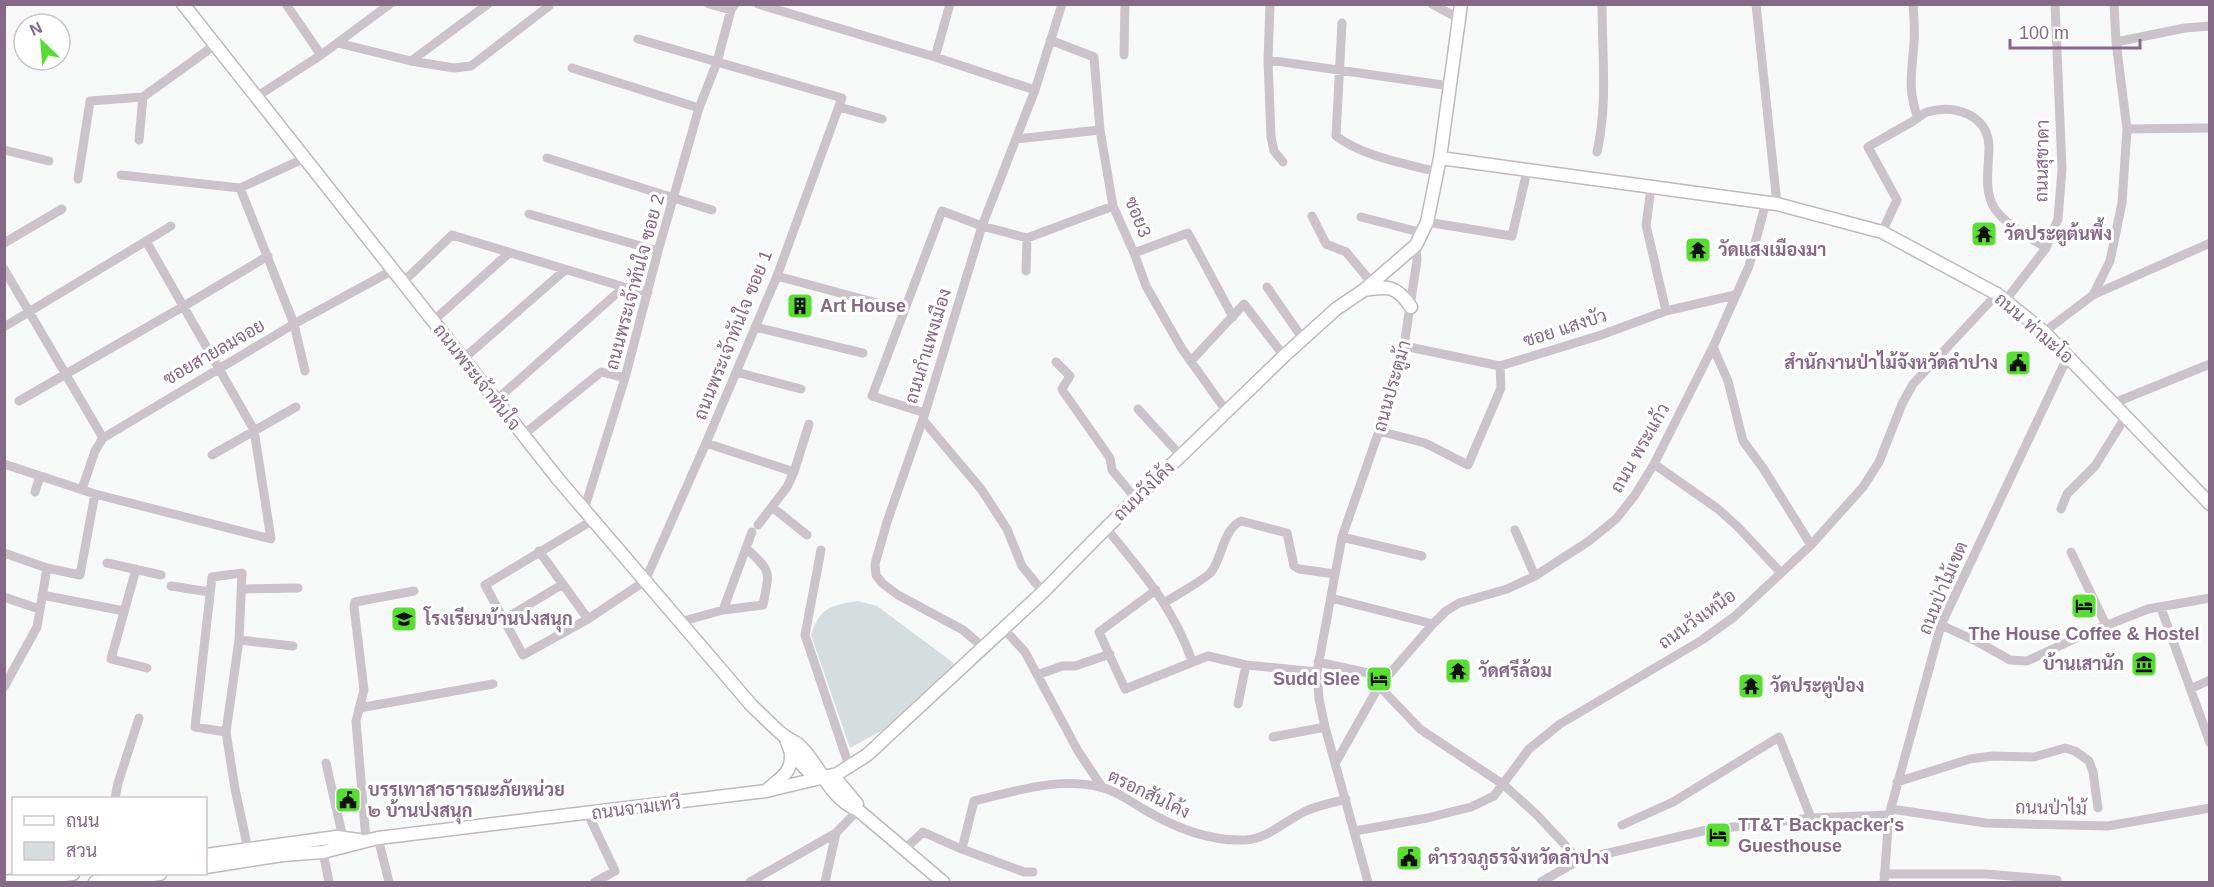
<svg xmlns="http://www.w3.org/2000/svg" width="2214" height="887" font-family="Arial,Sarabun,sans-serif">
<style>
.green{fill:#d6ddde}
.lines{fill:none;stroke-linecap:round;stroke-linejoin:round}
.secondary-casing{stroke:#c0b7c0;stroke-width:15}
.street{stroke:#cac3ca;stroke-width:9}
.secondary{stroke:#fff;stroke-width:12}
.labels{text-anchor:middle;stroke-width:6;stroke-linejoin:round;paint-order:stroke}
.street-label{font-size:18px;fill:#866986;stroke:#fff}
.poi-label{font-size:18px;font-weight:bold;fill:#866986;stroke:#fff;text-anchor:start}
</style>
<rect width="100%" height="100%" fill="#f7f9f8"/>
<path class="green" d="M858,601L877,606L955,664L890,726L850,748L811,635C819,608 831,605 858,601Z"/>
<g class="lines">
<defs>
<path id="secondary" d="M183,4L558,479L752,706C762,715 772,726 783,735C788,739 794,741 799,745C820,764 829,799 858,810L943,882
M1440,158L1777,204L1882,232L1997,294L2044,332L2210,504
M1364,290C1388,286 1396,285 1411,307
M785,736L791,753L808,771L823,779L838,781L857,804
M767,790C781,777 792,774 791,753
M206,855L336,837L359,840
M206,867L283,855L323,852L378,838L766,791L837,774L867,755L1043,592L1106,528L1284,356L1336,309L1364,290L1416,245L1427,222L1440,158L1461,4
M4,882L73,874
M95,882L160,874"/>
</defs>
<use href="#secondary" class="secondary-casing"/>
<path class="street" d="M286,4L321,55
M709,4L731,10
M758,4L935,57L1035,90
M1270,4L1268,60L1271,137L1274,151L1283,162
M1432,4L1460,19
M1756,4L1777,204
M1913,4C1914,17 1915,30 1914,43C1912,71 1907,90 1918,118
M1342,23L1336,136C1364,157 1404,163 1437,172
M1050,40L1094,57L1100,130L1113,206L1134,253L1146,286L1182,349L1227,412
M2116,42L2185,28L2210,26
M338,43L411,61L454,68L471,66L549,6
M1124,55L1125,4
M935,57L950,4
M1268,60L1450,86
M411,61L488,4
M572,68L699,108
M256,97L321,55L390,4
M839,107L882,119
M2127,129L2210,128
M1016,139L1100,130
M139,140L143,97
M4,150L49,161
M1597,152C1608,104 1602,54 1602,4
M547,158L712,210
M121,175L240,188L305,158
M78,179L90,101L143,97L215,45
M240,188L294,324L305,371
M1651,188L1646,225L1666,311
M529,214L658,251
M1312,216L1326,244L1346,252L1372,283
M1361,217L1423,233
M1427,222L1512,236L1527,171
M1882,232L1897,200L1868,147C1882,139 1897,130 1912,122C1916,119 1922,114 1927,112C1954,104 1988,114 1989,147C1989,167 1983,191 1995,209C2007,226 2030,237 2046,248
M4,243L62,209
M1134,253L1188,233L1233,317
M4,269L103,438
M1026,271L1027,238
M777,276L877,303
M403,282L452,235L624,287L648,292
M1267,287L1303,339
M2093,295L2110,261L2122,203L2127,129L2116,42L2114,4
M2005,301L2046,248L2058,219L2062,169L2055,4
M433,321L509,253
M4,327L171,226
M755,327L863,353
M2044,332L2093,295L2210,243
M1404,346L1500,366L1601,335L1666,311L1735,295
M1713,347L1728,381L1743,441L1763,468L1811,545
M463,359L565,270
M1191,361L1244,304L1284,356
M1056,362L1070,376L1062,389L1063,391L1110,458L1112,470L1136,499
M736,372L801,389
M496,400L624,287
M19,401L184,306L268,256
M2114,403L2210,364
M1138,409L1181,456
M925,413L872,396L942,211L982,226L1027,238L1113,206
M923,420L981,489L1007,529L1022,566L1043,592
M1379,431L1425,443L1468,465L1501,388L1500,366
M523,435L601,372L625,378
M706,443L794,472
M212,455L296,407
M4,464L95,494L271,539L254,430L146,241
M1654,464L1718,509L1738,527L1781,573
M82,489L95,451L103,438L294,324L393,270
M35,492L40,476
M772,507L807,535
M2061,509L2067,494L2095,466L2126,416
M584,510L625,378L658,251L699,108L717,62L731,10L735,4
M593,520L485,585L523,655L588,619L645,581L706,443L777,276L842,98L638,39
M758,525L787,487L794,472L809,424
M1106,528C1142,572 1173,607 1192,661
M1515,530L1535,576
M1342,537L1422,556
M821,550L805,635L847,760
M539,551L588,619
M2071,552L2106,625
M4,553L47,568L80,575L95,494
M107,563L161,575
M136,569L111,659L147,668
M171,586L210,592
M243,589L298,588
M1156,590L1099,632L1125,689L1208,656L1246,665L1317,672
M42,595L124,611
M4,597L39,609
M1331,598L1433,624
M1164,603C1173,597 1206,579 1211,572C1222,559 1223,529 1241,521L1287,533L1294,566L1299,569L1335,574
M2161,608L2210,743
M723,610L752,532
M503,620L563,584
M680,622L723,610L763,605C769,571 773,573 747,549
M1941,625L1978,642L2010,660L2027,661L2087,633L2148,609L2210,598
M1004,629L1025,652L1078,751L1102,787
M239,640L293,646
M984,648L963,630L898,595L882,583L876,575L875,564L887,522L925,413L982,226L1035,90L1062,4
M1318,662L1386,677
M1037,675L1062,666H1075L1110,654
M1379,686L1420,729L1504,785L1537,815L1579,860
M4,687L37,627L47,568
M2190,689L2210,680
M1238,704L1246,665
M359,708L493,684
M226,732L195,727L212,577L242,573L239,640L226,732L235,789L248,849
M1273,737L1325,727
M1336,762L1379,686L1433,624L1446,611L1459,603L1507,589L1535,576L1589,541L1616,519L1635,495L1654,464L1713,347L1749,266L1766,202
M326,763L343,838
M1897,782L1970,759L1992,756L2034,757L2065,748L2075,751L2089,761L2093,772L2098,808
M115,798L118,783L139,718
M1891,809L1986,823L2108,826L2210,808
M588,814L615,871L595,882
M1622,825L1673,802L1779,737L1811,818
M1355,831L1427,818L1471,807L1494,796L1529,749L1560,724L1702,640L1734,617L1811,545L1863,487L1879,462L1902,404L1913,384L1997,294
M378,838L389,882
M366,840L356,721L364,690L354,607L355,602L414,591
M959,848L1024,872H1033
M905,849L923,832L959,848L963,845L974,801C1016,791 1057,777 1100,787C1116,790 1131,802 1145,810C1176,828 1208,841 1245,840C1268,839 1286,820 1306,811C1319,805 1333,803 1346,799
M323,852L329,882
M1884,874H1986L2057,880
M750,882L836,833L858,810
M825,882L836,833
M1368,882L1325,727L1319,699L1317,672L1342,537L1379,431L1404,346L1417,260L1416,245
M1541,882L1579,860L1707,830L1811,818L1889,815
M1884,882L1889,815L1941,625L2068,356"/>
<use href="#secondary" class="secondary"/>
</g>
<defs>
<symbol id="temple-square" viewBox="-11 -11 22 22"><rect x="-9" y="-9" width="18" height="18" rx="4" fill="#59dc34" stroke="#fff"/><path d="M0-6L5-2H3V0L6.5 2.5H4V6H1.5V3h-3V6H-4V2.5H-6.5L-3 0V-2H-5Z" fill="#111"/></symbol>
<symbol id="building-square" viewBox="-11 -11 22 22"><rect x="-9" y="-9" width="18" height="18" rx="4" fill="#59dc34" stroke="#fff"/><path d="M-4-6H4V6H1V3H-1V6H-4ZM-2.5-4.3h1.7v1.8h-1.7ZM.8-4.3h1.7v1.8H.8ZM-2.5-1h1.7V.8h-1.7ZM.8-1h1.7V.8H.8Z" fill="#111"/></symbol>
<symbol id="civic-square" viewBox="-11 -11 22 22"><rect x="-9" y="-9" width="18" height="18" rx="4" fill="#59dc34" stroke="#fff"/><path d="M-.6-6.5H3V-4.5H.6V-3L4-1V1h2V6H-6V1h2V-1L-.6-3ZM-1.2 2.5V6h2.4V2.5Z" fill="#111"/></symbol>
<symbol id="hotel-square" viewBox="-11 -11 22 22"><rect x="-9" y="-9" width="18" height="18" rx="4" fill="#59dc34" stroke="#fff"/><path d="M-6-4.5h1.5V1H6V5H4.5V3h-9V5H-6ZM-4 0a1.8 1.8 0 1 1 3.6 0ZM.5 0V-2.5h3Q6-2.5 6 0Z" fill="#111"/></symbol>
<symbol id="school-square" viewBox="-11 -11 22 22"><rect x="-9" y="-9" width="18" height="18" rx="4" fill="#59dc34" stroke="#fff"/><path d="M0-5L7-2L0 1L-7-2ZM-4 1L0 2.5L4 1V4Q0 6-4 4Z" fill="#111"/></symbol>
<symbol id="museum-square" viewBox="-11 -11 22 22"><rect x="-9" y="-9" width="18" height="18" rx="4" fill="#59dc34" stroke="#fff"/><path d="M0-6L6-3V-2H-6V-3ZM-5-1h2V3h-2ZM-1-1h2V3h-2ZM3-1h2V3H3ZM-6 4H6V6H-6Z" fill="#111"/></symbol>
</defs>
<g fill-rule="evenodd">
<use href="#temple-square" x="1969" y="219" width="30" height="30"/>
<use href="#temple-square" x="1683" y="235" width="30" height="30"/>
<use href="#building-square" x="785" y="291" width="30" height="30"/>
<use href="#civic-square" x="2003" y="348" width="30" height="30"/>
<use href="#hotel-square" x="2069" y="591" width="30" height="30"/>
<use href="#school-square" x="389" y="604" width="30" height="30"/>
<use href="#museum-square" x="2129" y="649" width="30" height="30"/>
<use href="#temple-square" x="1443" y="656" width="30" height="30"/>
<use href="#hotel-square" x="1364" y="664" width="30" height="30"/>
<use href="#temple-square" x="1736" y="671" width="30" height="30"/>
<use href="#civic-square" x="333" y="785" width="30" height="30"/>
<use href="#hotel-square" x="1703" y="820" width="30" height="30"/>
<use href="#civic-square" x="1394" y="843" width="30" height="30"/>
</g>
<g class="labels">
<g class="street-label">
<text transform="translate(2042 161) rotate(-89)" y="6">ถนนสุชาดา</text>
<text transform="translate(1138 217) rotate(68)" y="6">ซอย3</text>
<text transform="translate(635 282) rotate(-75)" y="6">ถนนพระเจ้าทันใจ ซอย 2</text>
<text transform="translate(1565 328) rotate(-18)" y="6">ซอย แสงบัว</text>
<text transform="translate(2034 328) rotate(41)" y="6">ถนน ท่ามะโอ</text>
<text transform="translate(733 335) rotate(-68)" y="6">ถนนพระเจ้าทันใจ ซอย 1</text>
<text transform="translate(928 346) rotate(-73)" y="6">ถนนกำแพงเมือง</text>
<text transform="translate(214 352) rotate(-30)" y="6">ซอยสายลมจอย</text>
<text transform="translate(477 377) rotate(52)" y="6">ถนนพระเจ้าทันใจ</text>
<text transform="translate(1392 386) rotate(-74)" y="6">ถนนประตูม้า</text>
<text transform="translate(1640 448) rotate(-60)" y="6">ถนน พระแก้ว</text>
<text transform="translate(1144 491) rotate(-44)" y="6">ถนนวังโค้ง</text>
<text transform="translate(1943 588) rotate(-67)" y="6">ถนนป่าไม้เขต</text>
<text transform="translate(1697 619) rotate(-35)" y="6">ถนนวังเหนือ</text>
<text transform="translate(1149 794) rotate(26)" y="6">ตรอกสันโค้ง</text>
<text transform="translate(636 808) rotate(-7)" y="6">ถนนจามเทวี</text>
<text transform="translate(2051 808) rotate(1)" y="6">ถนนป่าไม้</text>
</g>
<g class="poi-label">
<text x="2004" y="240">วัดประตูต้นพึ้ง</text>
<text x="1718" y="256">วัดแสงเมืองมา</text>
<text x="820" y="312">Art House</text>
<text x="1998" y="369" text-anchor="end">สำนักงานป่าไม้จังหวัดลำปาง</text>
<text x="424" y="625">โรงเรียนบ้านปงสนุก</text>
<text x="2084" y="640" text-anchor="middle">The House Coffee &amp; Hostel</text>
<text x="2124" y="670" text-anchor="end">บ้านเสานัก</text>
<text x="1478" y="677">วัดศรีล้อม</text>
<text x="1360" y="685" text-anchor="end">Sudd Slee</text>
<text x="1770" y="692">วัดประตูป่อง</text>
<text x="368" y="796">บรรเทาสาธารณะภัยหน่วย<tspan x="368" dy="21">๒ บ้านปงสนุก</tspan></text>
<text x="1738" y="831">TT&amp;T Backpacker's<tspan x="1738" dy="21">Guesthouse</tspan></text>
<text x="1428" y="864">ตำรวจภูธรจังหวัดลำปาง</text>
</g>
</g>
<rect width="2214" height="887" fill="none" stroke="#866986" stroke-width="12"/>
<rect x="12" y="797" width="195" height="78" fill="#ffffff" stroke="#cfc3cf" stroke-width="1.5"/>
<rect x="24" y="816" width="30" height="9" fill="#ffffff" stroke="#cfc3cf" stroke-width="1.5"/>
<text x="66" y="827" font-size="18" fill="#866986">ถนน</text>
<rect x="24" y="842" width="30" height="18" fill="#d6ddde" stroke="#cfc3cf" stroke-width="1.5"/>
<text x="66" y="857" font-size="18" fill="#866986">สวน</text>
<g transform="translate(42 42) rotate(335)"><circle r="28" fill="#ffffff" stroke="#cfc3cf" stroke-width="1.5"/>
<path d="M0-4.5L10 22L0 15L-10 22Z" fill="#59dc34"/>
<text y="-9" font-size="16" font-weight="bold" text-anchor="middle" fill="#866986">N</text>
</g>
<path d="M2010 39v9h130v-9" fill="none" stroke="#866986" stroke-width="3"/>
<text x="2019" y="39" font-size="18" fill="#866986" stroke="#ffffff" stroke-width="4.5" paint-order="stroke">100 m</text>
</svg>
